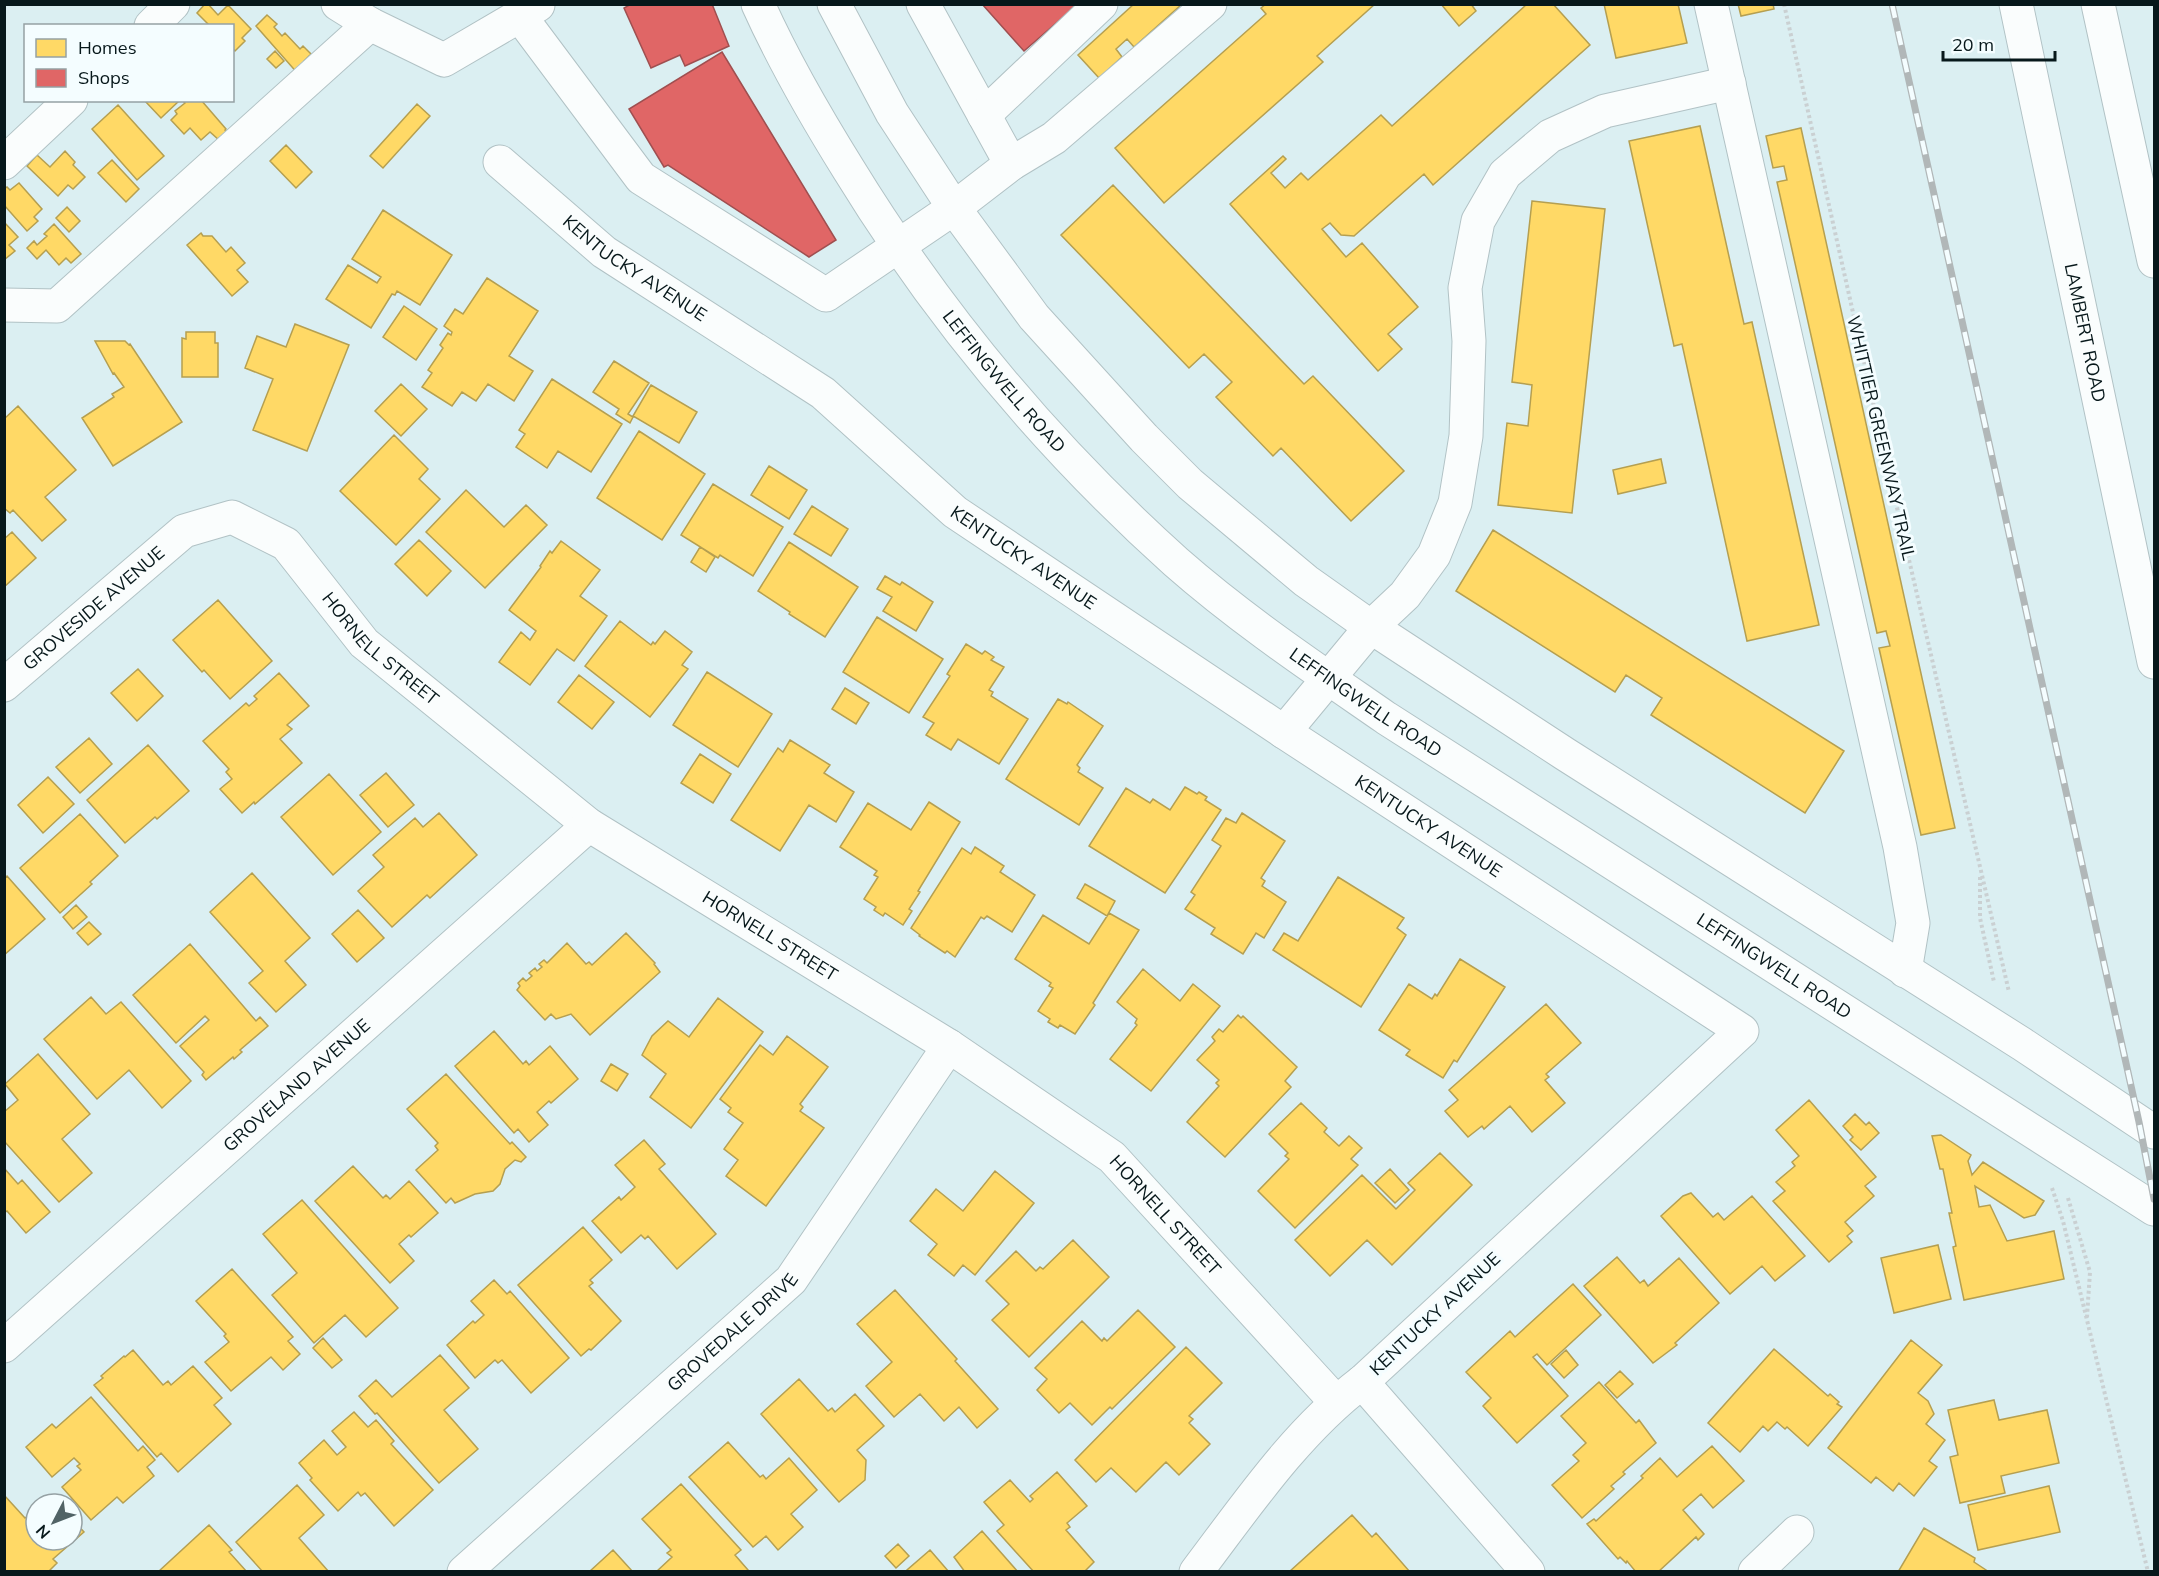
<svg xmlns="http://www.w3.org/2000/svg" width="2159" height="1576" font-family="Mulish,sans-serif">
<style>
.homes{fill:#ffd966;stroke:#b59f50;stroke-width:1.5}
.shops{fill:#e06666;stroke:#9f4f50;stroke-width:1.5}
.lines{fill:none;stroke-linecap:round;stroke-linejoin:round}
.minor-casing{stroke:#b1c2c5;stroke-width:35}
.major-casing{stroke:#b1c2c5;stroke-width:35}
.path{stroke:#cad0d2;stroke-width:4;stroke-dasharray:3 3;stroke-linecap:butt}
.minor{stroke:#fafdfd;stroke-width:33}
.major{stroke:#fafdfd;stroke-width:33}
.rail-casing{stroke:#b1b7b8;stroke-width:7}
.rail{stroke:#f4fdff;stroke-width:4.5;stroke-dasharray:14;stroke-linecap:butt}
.labels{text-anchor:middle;stroke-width:6;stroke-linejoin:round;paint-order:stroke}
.street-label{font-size:18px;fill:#07181b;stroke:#f4fdff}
</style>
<rect width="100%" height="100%" fill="#dbeff2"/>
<path class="homes" d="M205,4H208L218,15L228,5L251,29L242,38L245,41L235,51L232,48V26H210L197,13Z
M1134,4H1182L1134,47L1127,39L1116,49L1122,57L1099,78L1078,55Z
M1266,4H1375L1317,56L1323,62L1164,203L1115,148L1266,14L1261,8Z
M1441,4H1471L1476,11L1459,26Z
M1527,4H1553L1590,45L1433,185L1424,174L1354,236L1341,235L1330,223L1322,229L1346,257L1362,243L1418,307L1388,334L1402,349L1378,371L1230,204L1283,156L1286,159L1271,173L1285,188L1301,173L1308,180L1381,115L1392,126Z
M1604,4H1678L1687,43L1616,58Z
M1738,4H1773L1774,9L1741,16Z
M267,15L277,24L274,27L282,36L285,33L300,49L303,46L311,54L304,61L308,66L299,75L256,26Z
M275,51L284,61L276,68L267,59Z
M144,100H180L161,118Z
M182,100H201L226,129L225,130L227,133L219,140L210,132L201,140L190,128L184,134L171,120L177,114L175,111L185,103Z
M417,104L430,116L383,168L370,156Z
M118,105L164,156L137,180L92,129Z
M1700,126L1744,324L1752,322L1819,625L1747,641L1682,344L1674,346L1629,141Z
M1801,128L1955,828L1921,835L1879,648L1890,646L1886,631L1877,633L1777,182L1787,180L1784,166L1773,168L1766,136Z
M286,145L312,172L296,188L270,161Z
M65,151L75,162L73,165L85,177L73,189L68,185L58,196L27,166L37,155L50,167Z
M112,160L139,189L126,202L98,173Z
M19,183L42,209L34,217L38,221L27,231L4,205V189L7,187L10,190Z
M1113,185L1304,384L1313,376L1404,471L1351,521L1281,448L1273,456L1216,397L1232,382L1204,354L1189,368L1061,235Z
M1532,201L1605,209L1572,513L1498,505L1507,423L1528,426L1532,385L1512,382Z
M67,207L80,221L69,232L56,218Z
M383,210L452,255L420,305L397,291L395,295L392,294L371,328L326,299L348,265L377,283L381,277L352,259Z
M4,222L18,237L9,245L15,251L4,260Z
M54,224L81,254L71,263L66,258L59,265L46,250L37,259L27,248L34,241L37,245L47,236L44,234Z
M201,233L203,236H212L226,252L231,247L245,263L237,270L248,282L232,296L187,245Z
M487,278L538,311L509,356L533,371L514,401L488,384L476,401L462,392L452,406L422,387L432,373L428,370L443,348L440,345L448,333L451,335L452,332L444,326L455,309L463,314Z
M404,306L437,329L416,360L383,337Z
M295,324L349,345L307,451L253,430L273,379L245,368L257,336L286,347Z
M186,332H215V343H218V377H182V338L186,339Z
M95,341H125L129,345L130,344L182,422L113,466L82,418L114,397L112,394L124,387L114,373L113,374Z
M614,361L649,383L628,414L633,417L630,423L616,414L619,409L593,392Z
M552,379L622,424L591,472L558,451L547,468L516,447L525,434L519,430Z
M401,384L427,409L401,436L375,411Z
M651,385L697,412L679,443L633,416Z
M18,406L76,470L45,497L66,520L42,541L13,510L10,513L4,508V419Z
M639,431L705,474L662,540L597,498Z
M394,435L428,469L419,479L440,499L396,545L340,491Z
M1661,459L1666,483L1618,494L1613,470Z
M769,466L807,490L789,519L751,495Z
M713,484L783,527L753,576L720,555L718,558L681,535Z
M466,490L504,527L526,505L547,525L485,588L426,532Z
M812,506L848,529L831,556L794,534Z
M1493,530L1844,751L1805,813L1651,715L1662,698L1626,675L1615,692L1456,591Z
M12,532L36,558L4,587V539Z
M419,540L451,571L427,596L395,564Z
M561,541L600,570L580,596L607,616L574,661L557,649L530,685L499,662L521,632L530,640L536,631L509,610L541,567L540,566L550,551L552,553Z
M789,542L858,587L825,637L789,614L790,612L758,591Z
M700,547L715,557L706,572L691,562Z
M885,576L900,585L902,582L933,602L916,631L883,611L892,597L877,589Z
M218,600L272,661L230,699L204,670L202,672L173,640Z
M877,617L943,659L909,713L843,672Z
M620,621L651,645L653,642L655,644L665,631L692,652L682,665L688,669L650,717L585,666Z
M966,644L982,654L985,651L994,657L991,660L1004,667L989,690L993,692L991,696L1028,719L999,764L958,739L951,750L926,735L934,723L923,717L950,676L947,674Z
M138,669L163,696L137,721L111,693Z
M707,672L772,714L738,767L673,725Z
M279,673L309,706L287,725L292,729L280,739L302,763L255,804L254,802L242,813L220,789L232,779L226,772L229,769L203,741L246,703L249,706L257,699L254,696Z
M579,675L614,702L592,729L558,702Z
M845,688L869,703L856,724L832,709Z
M1058,699L1067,704L1068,702L1103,726L1077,765L1080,768L1078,772L1103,788L1079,825L1006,779Z
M89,738L112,764L80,793L56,767Z
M790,740L830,765L824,773L854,792L836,822L809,805L780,851L731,820L778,748L783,752Z
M148,745L189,791L157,819L155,817L125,843L87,800Z
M700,754L731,774L713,803L681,783Z
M386,773L414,805L388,827L360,795Z
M329,774L381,832L333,875L281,817Z
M48,777L74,804L43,833L18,805Z
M1185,787L1197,794L1199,792L1207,797L1205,800L1221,810L1165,893L1089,846L1126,788L1150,803L1153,799L1170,810Z
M929,802L960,822L918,891L920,892L909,909L912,911L903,925L885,913L883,916L874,910L876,907L864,899L878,877L874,875L877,871L840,847L868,803L911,830Z
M439,813L477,855L430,898L427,895L392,927L358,891L384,867L373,855L415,818L423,827Z
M1242,813L1285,841L1261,878L1265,881L1262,886L1286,902L1264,938L1256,933L1243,954L1211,934L1215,928L1185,909L1195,895L1191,892L1221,846L1212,840L1226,818L1236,823Z
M80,814L118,856L90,882L92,884L60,913L20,868Z
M975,847L1004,866L1000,872L1035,895L1012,932L987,916L984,919L981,917L955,957L947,951L945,953L919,936L920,935L911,928L962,848L971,854Z
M252,873L310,938L285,961L306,985L276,1012L249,983L263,971L210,912Z
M7,876L45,919L4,955V879Z
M1338,877L1404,918L1397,928L1406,935L1361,1007L1273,950L1284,933L1298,941Z
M1085,884L1115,901L1107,916L1077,898Z
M76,905L87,917L73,929L63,917Z
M358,910L384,938L357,962L332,934Z
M1109,913L1139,930L1093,1003L1095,1005L1075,1034L1060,1025L1058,1028L1048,1022L1050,1019L1038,1011L1053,988L1049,986L1051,983L1015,959L1043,915L1089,944Z
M89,922L101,934L88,945L77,933Z
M626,933L655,963L654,964L660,972L590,1035L571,1014L556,1019L551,1014L545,1020L517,990L520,986L518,983L523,978L526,981L532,976L529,973L535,968L537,971L542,967L539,964L544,960L547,963L567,943L586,964L589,962L592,965Z
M190,944L256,1021L260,1017L268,1026L240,1050L242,1052L234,1059L233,1057L206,1080L202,1075L204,1072L180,1046L209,1020L205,1016L176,1043L133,995Z
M1460,959L1505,987L1457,1062L1454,1060L1443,1078L1406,1055L1410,1050L1379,1030L1409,984L1432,999L1435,994L1437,996Z
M1143,969L1180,1001L1193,984L1220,1006L1151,1091L1110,1059L1137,1025L1135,1023L1137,1019L1117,1002Z
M91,997L106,1014L121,1002L191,1081L162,1108L129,1070L97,1099L44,1039Z
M718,998L763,1032L691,1128L650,1097L666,1074L642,1055L652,1036L668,1021L689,1037Z
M1546,1004L1581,1043L1546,1074L1549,1077L1545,1080L1565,1103L1532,1132L1510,1106L1484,1129L1482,1126L1468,1137L1445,1111L1458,1100L1449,1090Z
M1238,1015L1241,1018L1243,1016L1297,1067L1285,1081L1291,1087L1225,1157L1187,1122L1219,1086L1216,1083L1219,1080L1197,1060L1215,1041L1212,1037L1219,1029L1223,1032Z
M494,1031L523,1064L526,1061L529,1065L550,1046L578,1079L551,1103L549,1101L537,1112L548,1125L529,1142L518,1129L514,1133L455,1066Z
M787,1036L828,1067L800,1104L803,1107L800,1111L824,1128L766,1206L726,1176L738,1160L724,1149L743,1123L728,1112L731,1108L720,1099L760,1045L773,1055Z
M38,1054L90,1114L62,1139L92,1173L59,1202L4,1141V1112L18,1100L5,1084Z
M611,1064L628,1074L617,1091L601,1081Z
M446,1074L510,1144L512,1142L526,1157L521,1162L515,1160L505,1169L500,1184L493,1191L475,1194L455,1203L451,1198L446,1203L416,1170L438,1150L435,1146L438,1143L407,1109Z
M1809,1100L1876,1177L1865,1186L1874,1196L1845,1222L1853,1231L1847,1236L1852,1242L1829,1262L1773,1201L1785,1191L1776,1182L1795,1166L1792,1162L1799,1156L1776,1130Z
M1301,1103L1327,1128L1324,1132L1339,1146L1349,1136L1362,1148L1351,1159L1358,1165L1295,1228L1258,1191L1289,1159L1285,1156L1288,1153L1269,1134Z
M1855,1114L1866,1125L1869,1122L1879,1133L1861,1150L1850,1140L1853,1137L1843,1126Z
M1941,1135L1971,1155L1968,1161L1972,1175L1983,1162L2044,1201L2035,1215L2024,1218L1975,1186L1979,1207L1990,1205L2007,1241L2054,1231L2064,1279L1964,1300L1953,1247L1956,1246L1949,1213H1952L1943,1169H1940L1932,1136Z
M644,1140L665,1164L659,1169L716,1234L677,1269L648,1236L645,1239L641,1235L621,1253L592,1221L619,1197L621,1200L635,1187L615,1165Z
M1440,1153L1472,1185L1392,1265L1367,1240L1330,1276L1295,1240L1362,1175L1396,1209L1415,1190L1408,1183Z
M353,1166L383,1198L386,1195L390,1199L409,1181L438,1213L411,1237L409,1235L399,1244L414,1261L390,1283L315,1201Z
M4,1168L18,1184L22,1180L50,1212L26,1233L7,1211L4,1213Z
M1390,1169L1409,1190L1395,1203L1375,1183Z
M995,1171L1034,1203L975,1275L963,1265L954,1276L928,1255L937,1244L910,1221L936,1189L963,1211Z
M1691,1193L1713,1217L1718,1213L1724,1220L1752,1196L1805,1256L1775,1281L1762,1266L1730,1294L1661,1216L1683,1196Z
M302,1200L398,1308L366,1337L345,1315L314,1343L272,1295L297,1273L263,1234Z
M583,1227L612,1260L590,1280L593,1283L589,1286L621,1321L591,1350L589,1349L581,1356L518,1285Z
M1073,1240L1109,1277L1029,1357L992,1320L1009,1304L986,1281L1016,1251L1036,1271L1040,1267L1043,1269Z
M1938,1245L1951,1299L1894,1313L1881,1258Z
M1617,1257L1640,1283L1644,1280L1648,1286L1679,1258L1719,1303L1675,1343L1677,1345L1653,1363L1584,1286Z
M232,1269L293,1337L288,1341L300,1354L283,1370L271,1357L231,1391L205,1362L229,1342L224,1336L226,1334L196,1301Z
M494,1280L507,1294L510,1291L569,1358L531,1393L502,1360L498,1363L495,1360L475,1378L447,1345L473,1321L475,1323L484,1315L471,1301Z
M1573,1284L1601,1315L1547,1365L1537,1354L1533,1357L1568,1396L1517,1443L1483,1406L1491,1398L1466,1372L1510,1331L1515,1337Z
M895,1290L957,1359L955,1361L998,1409L977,1428L959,1407L944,1421L920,1394L894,1417L866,1386L892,1362L857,1324Z
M1138,1310L1175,1347L1112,1409L1110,1407L1092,1425L1070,1403L1059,1413L1037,1390L1047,1379L1035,1368L1082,1321L1102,1341L1104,1338L1107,1341Z
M323,1338L342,1360L332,1368L313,1348Z
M1911,1340L1942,1365L1918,1393L1928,1401L1934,1414L1926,1424L1945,1440L1929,1461L1937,1467L1914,1496L1899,1483L1893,1491L1876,1477L1871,1483L1828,1448Z
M1186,1347L1222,1383L1189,1416L1193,1419L1189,1423L1210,1444L1179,1475L1166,1462L1136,1492L1111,1468L1096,1482L1075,1460Z
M1774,1349L1828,1396L1830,1394L1839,1402L1837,1404L1842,1407L1808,1446L1787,1427L1785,1429L1777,1422L1768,1431L1763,1426L1740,1452L1708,1423Z
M133,1350L163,1385L168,1381L171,1385L193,1366L222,1398L214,1405L231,1424L178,1472L161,1453L157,1457L94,1385L103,1378L101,1376L124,1356L125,1357Z
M1566,1350L1578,1365L1564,1378L1551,1364Z
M440,1355L469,1388L444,1410L478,1449L439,1483L377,1413L375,1414L359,1396L376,1380L392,1397Z
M1620,1371L1633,1384L1617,1398L1605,1385Z
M799,1379L828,1411L832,1408L835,1412L855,1394L884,1426L857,1450L866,1460L865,1480L839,1502L761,1414Z
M1599,1382L1636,1423L1639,1420L1656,1443L1623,1472L1625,1474L1611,1486L1614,1489L1582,1518L1552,1485L1579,1461L1573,1455L1586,1443L1561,1416Z
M91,1397L138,1451L143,1446L155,1460L147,1467L154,1476L123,1503L117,1497L91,1520L62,1487L81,1470L77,1466L80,1464L74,1458L52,1477L26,1447L52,1424L56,1428Z
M1994,1400L1999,1420L2047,1410L2059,1463L2001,1476L2005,1493L1960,1503L1950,1457L1958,1455L1948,1410Z
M354,1412L368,1427L376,1420L394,1441L391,1444L433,1490L394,1526L365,1493L361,1496L358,1492L338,1511L310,1480L312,1478L299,1463L324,1440L337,1455L346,1447L332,1431Z
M728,1442L760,1477L763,1475L766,1479L789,1458L817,1490L791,1514L803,1527L778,1550L766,1536L753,1547L689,1477Z
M1712,1446L1744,1481L1713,1508L1701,1494L1683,1510L1704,1534L1698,1540L1696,1537L1658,1572H1636L1627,1561L1626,1563L1620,1557L1618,1559L1587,1524L1594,1519L1596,1521L1643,1478L1641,1476L1660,1458L1677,1477Z
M1057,1472L1087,1506L1067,1523L1070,1527L1066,1530L1094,1562L1084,1572H1034L997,1531L1004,1525L984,1502L1010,1480L1030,1502L1033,1499L1030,1496Z
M681,1484L741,1550L735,1555L748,1570L746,1572H656L672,1557L667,1553L671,1550L642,1519Z
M297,1485L324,1515L299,1538L329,1572H263L236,1542Z
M2049,1486L2060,1532L1978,1550L1968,1505Z
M4,1495L25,1518L29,1515L33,1519L36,1516V1540H72V1519L84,1532L53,1559L57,1563L48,1572H4Z
M1352,1515L1372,1537L1376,1533L1410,1572H1289Z
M209,1525L232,1550L229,1552L247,1572H158Z
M1924,1528L1975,1558L1974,1562L1989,1572H1898Z
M982,1531L1018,1572H965L954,1557Z
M898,1544L909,1556L896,1568L885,1556Z
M613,1550L633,1572H589Z
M930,1550L949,1572H908L907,1570Z"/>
<path class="shops" d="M631,4H712L729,46L685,66L680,55L651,68L624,8Z
M982,4H1076L1077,5L1024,51Z
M722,52L836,240L809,257L668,165L664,167L629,109Z"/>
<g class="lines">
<defs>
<g id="minor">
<path d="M923,4L1011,164"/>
<path d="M1711,4L1900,847L1913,923L1905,971"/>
<path d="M520,16L641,178L826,295L954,208L1011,164L1054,138L1210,4"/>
<path d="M370,24L444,60L538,5"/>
<path d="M151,26L173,4"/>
<path d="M984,115L1101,4"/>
<path id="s1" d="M500,162L604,252L823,393L955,512L1284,732L1742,1031L1362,1382C1296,1432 1246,1506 1196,1572"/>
<path d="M4,163L71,100"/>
<path d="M4,305L57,306L370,24L338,4"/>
<path id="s2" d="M4,685L184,531L232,517L286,544L364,643L589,825L949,1046L1112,1157L1336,1402"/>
<path d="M1284,732L1371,627L1405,595L1434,555L1455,503L1466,436L1469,341L1465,288L1478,221L1505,174L1550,136L1605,111L1729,83"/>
<path id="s3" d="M4,1346L589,825"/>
<path d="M1362,1382L1528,1572"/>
<path id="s4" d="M464,1572L791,1280L949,1046"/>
<path d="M1755,1572L1797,1532"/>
</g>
<g id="major">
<path id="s5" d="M758,4C784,62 816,117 849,170C938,315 1049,448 1176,562C1242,620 1314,668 1386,718L2154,1209"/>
<path d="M834,4L892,113L954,208L1034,317L1144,438L1190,484L1306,581L1371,627L1565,754L2022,1044L2154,1132"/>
<path id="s6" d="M2016,4L2154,662"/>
<path d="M2098,4L2154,261"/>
</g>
</defs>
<use href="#minor" class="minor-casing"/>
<use href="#major" class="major-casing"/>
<path class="path" d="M1784,4L1888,469L2009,992
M1980,877V918L1994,982
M2052,1188L2063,1221L2148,1572
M2068,1198L2090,1272L2087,1317"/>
<use href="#minor" class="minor"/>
<use href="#major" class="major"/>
<defs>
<path id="rail" d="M1892,4L2139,1122L2154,1199"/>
</defs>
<use href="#rail" class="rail-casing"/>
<use href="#rail" class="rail"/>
</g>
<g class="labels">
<g class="street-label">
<text dy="6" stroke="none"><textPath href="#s1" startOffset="172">KENTUCKY AVENUE</textPath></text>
<text dy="6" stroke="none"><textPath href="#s6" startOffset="336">LAMBERT ROAD</textPath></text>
<text dy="6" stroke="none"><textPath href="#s5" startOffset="452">LEFFINGWELL ROAD</textPath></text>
<text transform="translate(1881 438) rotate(77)" y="6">WHITTIER GREENWAY TRAIL</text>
<text dy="6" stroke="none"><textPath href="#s1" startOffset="658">KENTUCKY AVENUE</textPath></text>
<text dy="6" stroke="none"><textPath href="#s2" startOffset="118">GROVESIDE AVENUE</textPath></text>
<text dy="6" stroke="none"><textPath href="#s2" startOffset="489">HORNELL STREET</textPath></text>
<text dy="6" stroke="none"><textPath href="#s5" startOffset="938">LEFFINGWELL ROAD</textPath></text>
<text dy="6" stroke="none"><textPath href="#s1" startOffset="1144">KENTUCKY AVENUE</textPath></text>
<text dy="6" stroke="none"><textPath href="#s2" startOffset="975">HORNELL STREET</textPath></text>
<text dy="6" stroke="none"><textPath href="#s5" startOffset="1424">LEFFINGWELL ROAD</textPath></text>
<text dy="6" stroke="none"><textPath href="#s3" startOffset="392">GROVELAND AVENUE</textPath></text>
<text dy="6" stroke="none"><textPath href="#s2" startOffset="1461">HORNELL STREET</textPath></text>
<text transform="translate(1435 1314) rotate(-43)" y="6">KENTUCKY AVENUE</text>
<text dy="6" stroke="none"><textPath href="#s4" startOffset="360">GROVEDALE DRIVE</textPath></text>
</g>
</g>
<rect width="2159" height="1576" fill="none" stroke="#07181b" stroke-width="12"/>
<rect x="24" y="24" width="210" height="78" fill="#f4fdff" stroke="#95a1a4" stroke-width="1.5"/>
<rect x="36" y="39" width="30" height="18" fill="#ffd966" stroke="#95a1a4" stroke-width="1.5"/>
<text x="78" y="54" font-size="18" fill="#07181b">Homes</text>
<rect x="36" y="69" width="30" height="18" fill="#e06666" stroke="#95a1a4" stroke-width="1.5"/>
<text x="78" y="84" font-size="18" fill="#07181b">Shops</text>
<g transform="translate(54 1522) rotate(228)"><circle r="28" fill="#f4fdff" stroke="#95a1a4" stroke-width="1.5"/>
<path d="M0-4.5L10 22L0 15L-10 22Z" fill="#516366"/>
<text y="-9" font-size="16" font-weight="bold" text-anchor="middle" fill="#07181b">N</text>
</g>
<path d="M1943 51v9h112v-9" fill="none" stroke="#07181b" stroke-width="3"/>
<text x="1952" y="51" font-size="18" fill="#07181b" stroke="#f4fdff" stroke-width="4.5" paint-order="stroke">20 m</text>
</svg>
